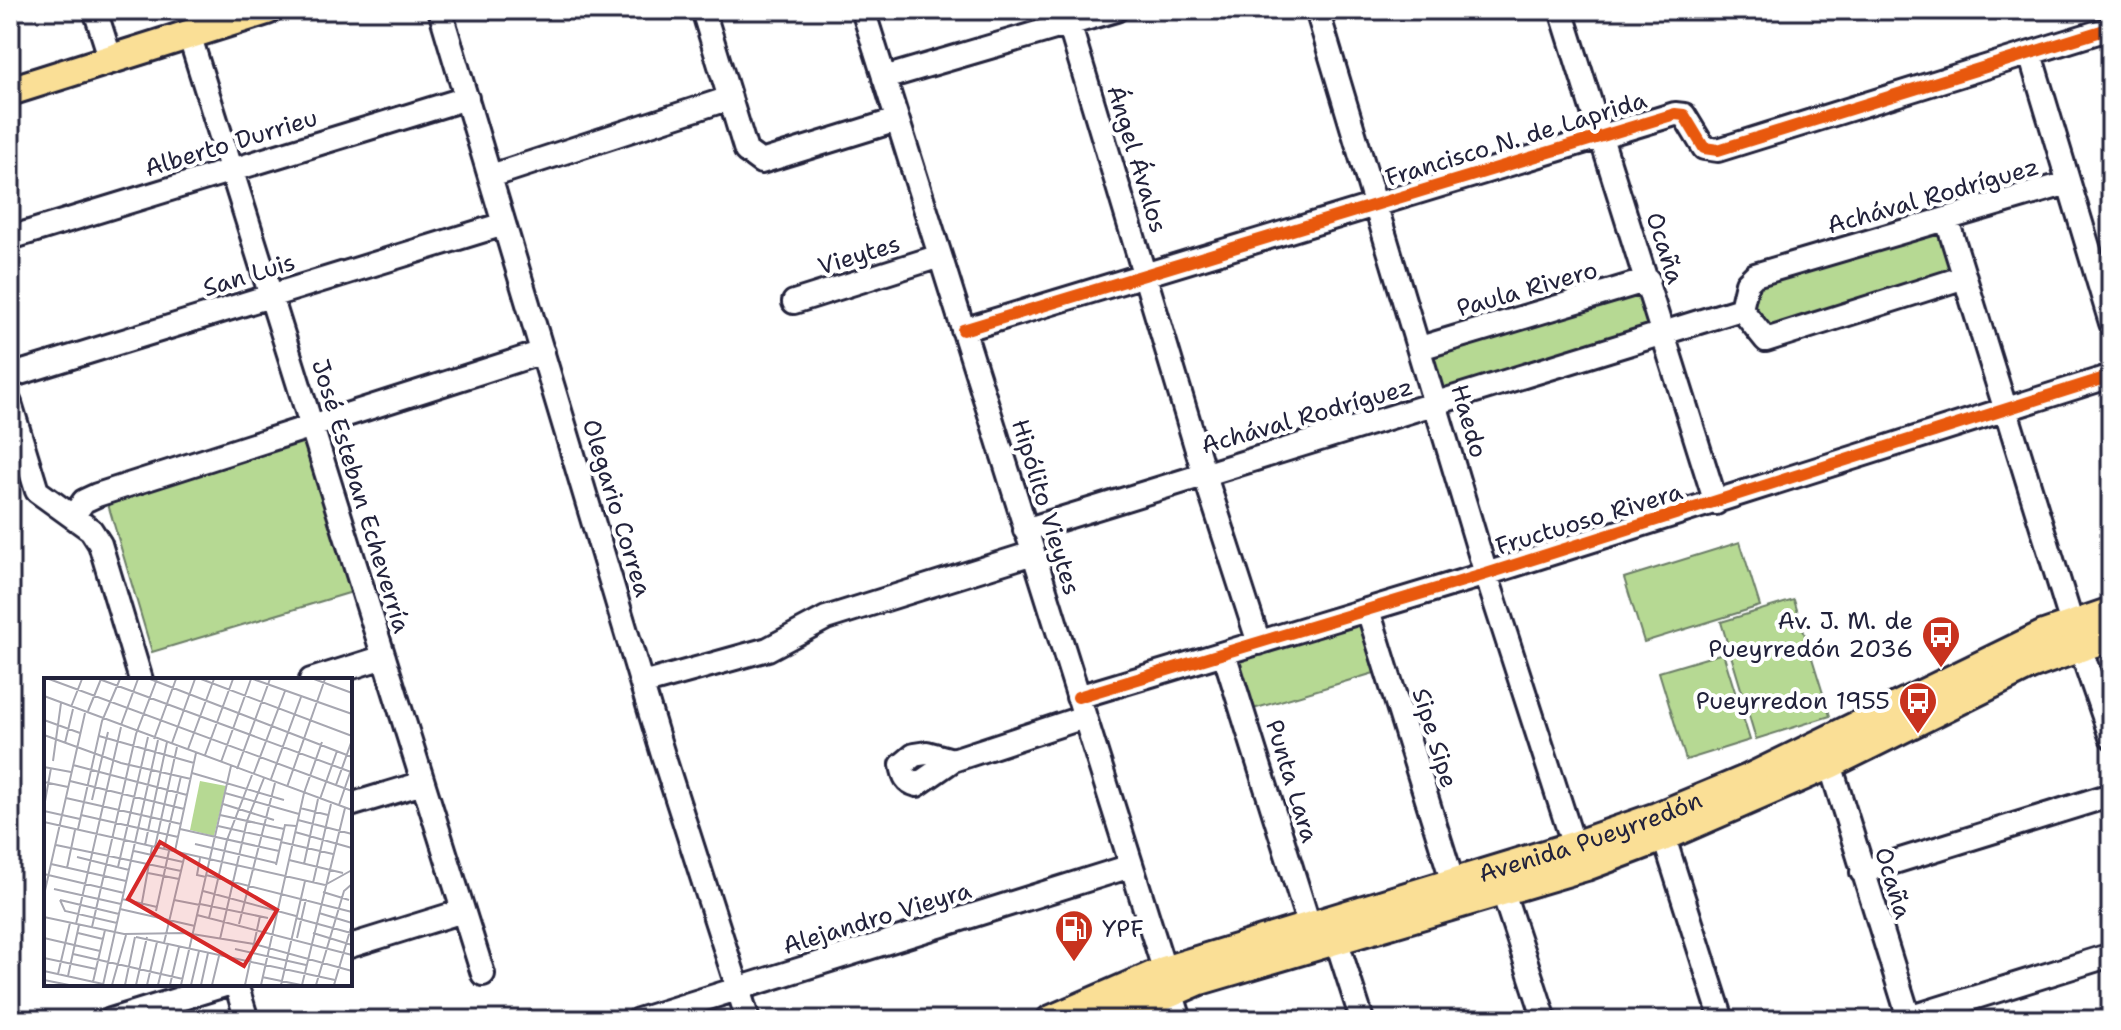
<svg xmlns="http://www.w3.org/2000/svg" width="2121" height="1030" font-family="'Shantell Sans',sans-serif">
<style>
.green{fill:#b6d993;stroke:#6c7e67;stroke-width:2}
.lines{fill:none;stroke-linecap:round;stroke-linejoin:round}
.minor-casing{stroke:#22223b;stroke-width:28}
.major-casing{stroke:#22223b;stroke-width:34}
.minor{stroke:#fff;stroke-width:22}
.major{stroke:#fadf96;stroke-width:28}
.cycleway-casing{stroke:#fff;stroke-width:17}
.cycleway{stroke:#e8590c;stroke-width:12}
.labels{text-anchor:middle;stroke-width:8;stroke-linejoin:round;paint-order:stroke}
.street-label{font-size:24px;fill:#22223b;stroke:#fff}
.poi-label{font-size:24px;fill:#22223b;stroke:#fff;text-anchor:end}
.inset-road{fill:none;stroke:#a7a7b1;stroke-width:2}
.view{fill:#d62828;fill-opacity:0.15;stroke:#d62828;stroke-width:4}
.inset-edge{fill:none;stroke:#22223b;stroke-width:4}
</style>
<rect width="100%" height="100%" fill="#fff"/>
<filter id="ink" filterUnits="userSpaceOnUse"><feTurbulence type="fractalNoise" baseFrequency=".0125" numOctaves="2"/><feDisplacementMap in="SourceGraphic" scale="16" xChannelSelector="R" yChannelSelector="G"/><feConvolveMatrix kernelMatrix="1 2 1 2 8 2 1 2 1" color-interpolation-filters="sRGB"/></filter>
<g filter="url(#ink)">
<path class="green" d="M1945,224L1960,274L1769,335L1747,307L1760,279Z
M1640,290L1652,327L1439,391L1427,353Z
M307,440L352,592L152,652L107,501Z
M1740,542L1760,606L1644,642L1624,578Z
M1794,600L1830,716L1756,739L1721,622Z
M1359,621L1374,673L1250,710L1234,659Z
M1723,653L1750,740L1686,760L1659,672Z"/>
<g class="lines">
<defs>
<path id="minor" d="M95,10L111,60
M440,10L663,755L748,1020
M703,10L746,151L761,162L897,120
M863,10L1180,1020
M1065,10L1204,473L1259,643
M1317,10L1486,574L1574,846
M1561,10L1716,503
M189,34L483,974
M2030,54L2111,323
M884,78L1116,10
M491,176L730,98
M1947,220L2072,624L2111,737
M10,238L467,98
M1965,277L1766,340L1741,309L1747,283L1755,275L2068,183
M794,302L940,256
M963,330L1675,114L1684,115L1704,148L1718,150L2111,28
M1420,348L1648,280
M10,376L504,224
M10,403L37,491L91,530L100,544L141,680
M73,516L84,501L97,495L543,352
M1025,530L1741,309
M1368,610L1453,883
M1224,653L1309,925
M311,680L384,657
M642,684L768,649L826,618L1033,553
M1078,697L1486,574L2111,376
M953,760L917,785C906,782 904,776 902,765L914,755L927,753L953,760L1084,717
M1830,764L1909,1018
M350,805L423,783
M1659,822L1722,1020
M1862,872L2111,795
M1503,892L1545,1020
M1336,939L1362,1020
M350,946L463,911
M236,984L247,1020
M111,1020L228,984
M638,1020L1131,866
M1902,1020L2111,955"/>
<g id="major">
<path d="M10,91L267,10"/>
<path id="s1" d="M1051,1020L1164,971L1574,846L1657,817L1746,780L2044,635L2111,612"/>
<path d="M1108,1020L1200,980L1586,866L1663,837L1830,764L2030,665L2111,636"/>
</g>
</defs>
<use href="#minor" class="minor-casing"/>
<use href="#major" class="major-casing"/>
<use href="#minor" class="minor"/>
<use href="#major" class="major"/>
<defs>
<path id="cycleway" d="M963,330L1675,114L1684,115L1704,148L1718,150L2111,28
M1078,697L1486,574L2111,376"/>
</defs>
<use href="#cycleway" class="cycleway-casing"/>
<use href="#cycleway" class="cycleway"/>
</g>
</g>
<defs>
<symbol id="bus-pin" viewBox="-11 -11 22 30"><path d="M0 17L-7.5 6A9.5 9.5 0 1 1 7.5 6Z" fill="#c8321e" stroke="#fff"/><path d="M-5-6H5V4H4V6H2V4H-2V6H-4V4H-5ZM-3.5-4V0h7V-4ZM-3.5 1.2v1.5H-2V1.2ZM2 1.2v1.5H3.5V1.2Z" fill="#fff"/></symbol>
<symbol id="fuel-pin" viewBox="-11 -11 22 30"><path d="M0 17L-7.5 6A9.5 9.5 0 1 1 7.5 6Z" fill="#c8321e" stroke="#fff"/><path d="M-5.5-6h7V0h2V4h1.3V-2.5L3-4.5l.8-.8L6-3V5H2.5V1h-1V6h-7ZM-4.2-4.7v3.2H.2V-4.7Z" fill="#fff"/></symbol>
</defs>
<g fill-rule="evenodd">
<use href="#bus-pin" x="1919" y="613" width="44" height="60"/>
<use href="#bus-pin" x="1896" y="679" width="44" height="60"/>
<use href="#fuel-pin" x="1052" y="907" width="44" height="60"/>
</g>
<g class="labels">
<g class="street-label">
<text transform="translate(1516 139) rotate(-17)" y="8">Francisco N. de Laprida</text>
<text transform="translate(231 143) rotate(-17)" y="8">Alberto Durrieu</text>
<text transform="translate(1137 159) rotate(73)" y="8">Ángel Ávalos</text>
<text transform="translate(1933 196) rotate(-16)" y="8">Achával Rodríguez</text>
<text transform="translate(1665 248) rotate(72)" y="8">Ocaña</text>
<text transform="translate(859 255) rotate(-17)" y="8">Vieytes</text>
<text transform="translate(249 275) rotate(-17)" y="8">San Luis</text>
<text transform="translate(1527 289) rotate(-16)" y="8">Paula Rivero</text>
<text transform="translate(1307 416) rotate(-16)" y="8">Achával Rodríguez</text>
<text transform="translate(1469 421) rotate(74)" y="8">Haedo</text>
<text transform="translate(361 496) rotate(73)" y="8">José Esteban Echeverría</text>
<text transform="translate(1046 507) rotate(73)" y="8">Hipólito Vieytes</text>
<text transform="translate(617 508) rotate(73)" y="8">Olegario Correa</text>
<text transform="translate(1589 519) rotate(-17)" y="8">Fructuoso Rivera</text>
<text transform="translate(1435 738) rotate(73)" y="8">Sipe Sipe</text>
<text transform="translate(1292 781) rotate(73)" y="8">Punta Lara</text>
<text dy="8" stroke="none"><textPath href="#s1" startOffset="570">Avenida Pueyrredón</textPath></text>
<text transform="translate(1893 883) rotate(73)" y="8">Ocaña</text>
<text transform="translate(877 918) rotate(-17)" y="8">Alejandro Vieyra</text>
</g>
<g class="poi-label">
<text x="1913" y="629">Av. J. M. de<tspan x="1913" dy="28">Pueyrredón 2036</tspan></text>
<text x="1890" y="709">Pueyrredon 1955</text>
<text x="1102" y="937" text-anchor="start">YPF</text>
</g>
</g>
<g transform="translate(44 678)">
<rect width="308" height="308" fill="#fff"/>
<path d="M156,103L182,108L170,158L146,152Z" fill="#b6d993"/>
<path class="inset-road" d="M5,1L308,113M55,1L307,94M106,1L308,79M157,1L308,58M209,1L308,36M270,1L308,15M0,18L308,132M27,29L38,1M44,33L57,1M0,42L36,55M77,47L94,1M0,57L77,85L147,101M55,58L150,85M110,61L132,1M21,65L29,31M128,65L151,1M144,71L170,1M161,77L189,1M9,83L17,25M177,84L207,1M29,87L143,117M0,89L27,94M193,91L226,1M148,95L240,122M210,95L241,13M227,101L257,19M26,103L140,131M0,104L24,109M292,107L308,62M243,109L281,1M181,115L255,136M22,120L137,146M276,121L293,73M48,122L64,54M179,126L230,142M295,127L308,89M0,129L7,90M256,130L284,137M0,133L36,141M37,137L134,159M176,137L240,151M254,142L308,156M0,144L281,207M174,148L237,162M34,151L58,43L76,1M136,151L235,173M251,154L308,170M237,164L289,176M151,166L232,185M12,167L137,193M101,167L123,64M111,169L133,69M120,171L137,98M90,173L139,184M131,173L152,75M33,179L85,192M156,180L153,197L162,199M245,182L299,195M7,186L82,203M260,186L274,121M232,187L241,147L252,148M74,189L104,59M23,190L31,152M104,195L135,201M0,196L80,215M162,197L308,234M269,205L287,126M281,207L308,192M10,211L77,226M159,213L252,238M279,214L305,222M0,217L41,35M78,221L113,229M16,222L21,233L73,245M16,222L75,236M130,222L156,227M156,226L224,240M97,230L108,169M76,231L151,248M112,233L125,173M275,235L308,245M153,237L308,277M0,239L80,256L142,255L210,266L308,293M165,240L183,162L208,97M252,240L307,255M32,246L77,49M195,246L231,105M48,249L92,56L113,1M34,255L59,261M269,255L308,267M92,259L291,302M0,260L56,273M253,260L262,221M176,261L203,143L220,100M120,265L141,176M191,271L262,287M29,276L139,301M0,280L52,291M0,293L59,306M14,296L26,245M24,298L35,247M218,299L257,307M0,302L25,307M49,304L61,252M59,307L114,62M68,307L82,257M81,307L91,259M92,307L103,259M103,307L113,264M114,307L124,266M126,307L135,269M137,307L187,88M147,307L155,273M157,307L164,275M168,307L175,278M201,307L216,238M217,307L260,115L278,64M237,307L261,203M258,307L301,130M272,307L300,213L308,206M290,307L308,246"/>
<path class="view" d="M116,164L233,232L200,288L84,221Z"/>
<rect width="308" height="308" class="inset-edge"/>
</g>
<rect width="2121" height="1030" fill="none" stroke="#fff" stroke-width="40"/>
<rect x="20" y="20" width="2081" height="990" fill="none" stroke="#22223b" stroke-width="3" filter="url(#ink)"/>
</svg>
